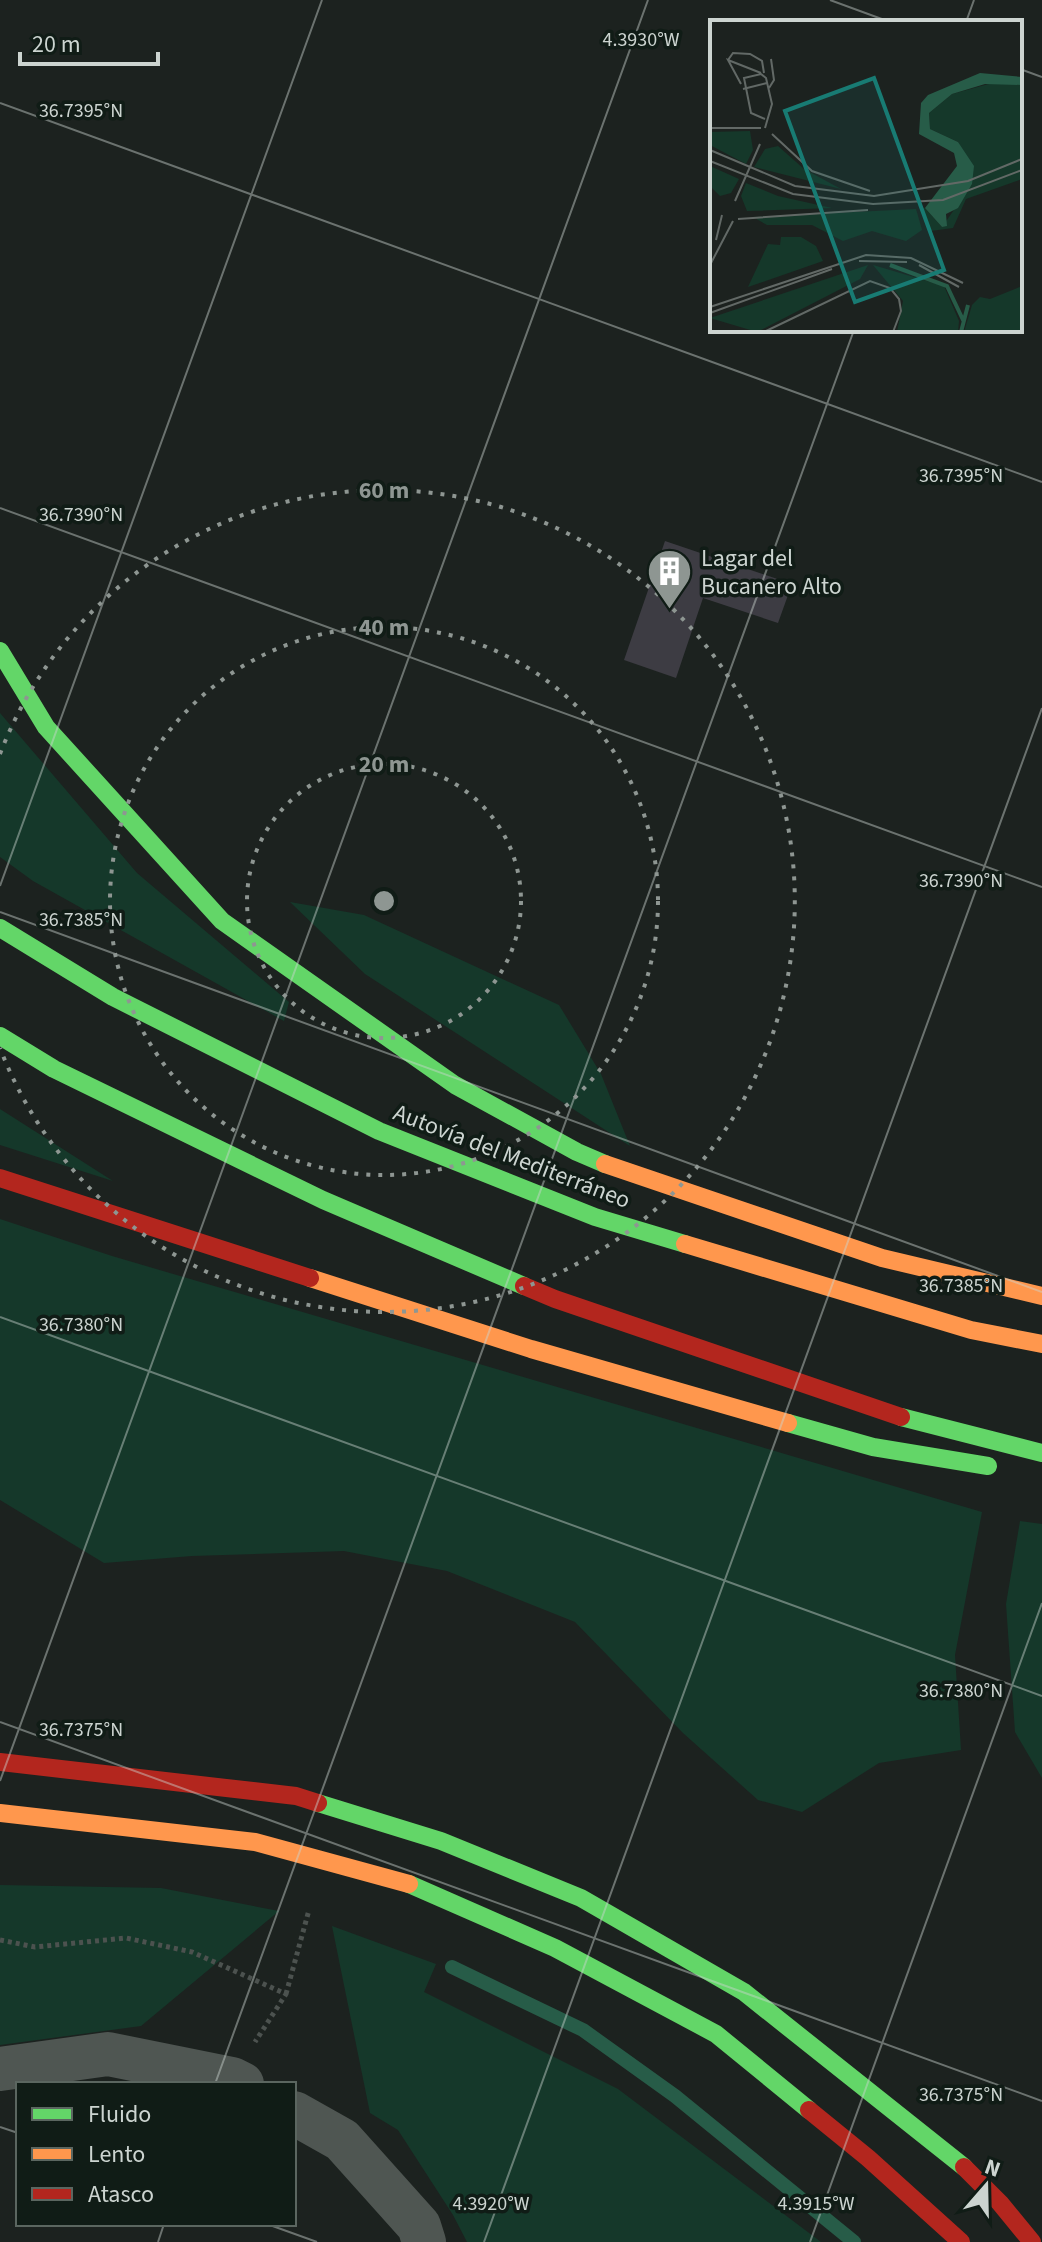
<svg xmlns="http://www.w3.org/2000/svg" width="1042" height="2242" font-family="'Source Sans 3',sans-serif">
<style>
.green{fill:#15382a}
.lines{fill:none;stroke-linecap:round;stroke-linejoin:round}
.stream{stroke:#275c48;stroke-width:14}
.building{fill:#3d3c43}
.path{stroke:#4c524f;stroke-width:5;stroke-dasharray:4 4;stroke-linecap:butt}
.street{stroke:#4f5652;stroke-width:44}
.fast{stroke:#63d668;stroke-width:18}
.slow{stroke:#ff974d;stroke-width:18}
.jam{stroke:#b3261e;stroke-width:18}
.ticks{fill:none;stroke:#ccd4d0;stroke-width:2;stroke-opacity:0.45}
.ring{fill:none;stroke:#8e9692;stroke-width:4;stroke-dasharray:4 8}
.labels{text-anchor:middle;stroke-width:7;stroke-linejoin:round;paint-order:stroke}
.poi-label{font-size:24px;fill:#ccd4d0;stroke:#101c16;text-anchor:start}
.street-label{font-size:24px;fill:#ccd4d0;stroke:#101c16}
.inset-river{fill:none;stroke:#275c48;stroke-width:4}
.inset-road{fill:none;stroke:#626966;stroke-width:2}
.view{fill:#187b73;fill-opacity:0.15;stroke:#187b73;stroke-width:4}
.inset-edge{fill:none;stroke:#ccd4d0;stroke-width:4}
.ticks-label{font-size:20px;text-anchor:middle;fill:#ccd4d0;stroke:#101c16;stroke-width:7;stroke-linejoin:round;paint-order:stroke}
.centre{fill:#8e9692;stroke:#101c16;stroke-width:4}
.ring-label{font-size:24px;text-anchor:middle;font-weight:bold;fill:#8e9692;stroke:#101c16;stroke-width:7;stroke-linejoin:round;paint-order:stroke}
</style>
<rect width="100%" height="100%" fill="#1c221f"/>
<path class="green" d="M0,713L137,873L289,1002L284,1021L33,881L0,857Z
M290,902L364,915L559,1005L601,1074L630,1146L365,974Z
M0,1109L113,1181L0,1145Z
M0,1219L112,1256L982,1512L955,1655L961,1750L879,1763L802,1812L758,1800L683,1733L575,1622L447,1571L344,1551L192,1556L104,1563L0,1500Z
M1020,1521L1042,1524V1778L1015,1732L1006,1604Z
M0,1885L161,1888L279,1911L141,2026L0,2045Z
M332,1926L436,1964L424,1992L618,2089L821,2242H467L453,2215L398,2130L370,2113Z"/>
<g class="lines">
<path class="stream" d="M452,1967L583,2030L675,2096L854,2242"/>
</g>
<path class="building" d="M665,541L792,584L778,623L703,598L676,678L624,660Z"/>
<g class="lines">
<path class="path" d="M0,1940L35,1947L126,1938L192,1952L286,1994L255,2042
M286,1994L309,1910"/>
<path class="street" d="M0,2069L108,2054L232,2079L242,2084
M294,2113L342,2140L419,2226L424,2242"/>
<path class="fast" d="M0,651L46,727L222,921L455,1085L577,1152L605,1164
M0,928L113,997L379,1131L595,1217L685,1244
M0,1036L54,1069L323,1200L524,1286
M901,1417L1042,1453
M788,1423L873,1447L988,1466
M318,1803L441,1841L581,1898L744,1992L964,2167
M409,1884L555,1948L716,2034L809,2110"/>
<path class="slow" d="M605,1164L882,1258L1042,1296
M685,1244L971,1330L1042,1344
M310,1278L531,1349L788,1423
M0,1813L255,1842L409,1884"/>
<path class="jam" d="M0,1178L310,1278
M524,1286L555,1299L901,1417
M0,1762L296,1796L318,1803
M809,2110L868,2158L961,2242
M964,2167L1000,2203L1032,2242"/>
</g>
<path class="ticks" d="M830,0L890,22M966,22L974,0M1020,69L1042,77M0,103L1042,482M0,508L1042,887M0,886L322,0M0,912L1042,1292M0,1317L1042,1696M0,1722L1042,2101M0,1781L648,0M215,2084L854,330M0,2127L18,2133M267,2224L317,2242M158,2242L164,2224M484,2242L1042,708M810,2242L1042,1603"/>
<g class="ring">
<circle cx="384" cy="901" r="137"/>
<circle cx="384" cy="901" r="274"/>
<path d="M0 754A411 411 0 1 1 0 1048"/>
</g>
<defs>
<symbol id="building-pin" viewBox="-11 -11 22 30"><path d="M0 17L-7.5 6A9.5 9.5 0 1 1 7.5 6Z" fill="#8e9692" stroke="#101c16"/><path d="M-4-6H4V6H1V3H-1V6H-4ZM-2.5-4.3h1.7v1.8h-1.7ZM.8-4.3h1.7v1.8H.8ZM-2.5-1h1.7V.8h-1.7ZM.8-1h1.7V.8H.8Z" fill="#fff"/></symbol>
</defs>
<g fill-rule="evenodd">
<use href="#building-pin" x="644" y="546" width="51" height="69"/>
</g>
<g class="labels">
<g class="poi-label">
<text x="701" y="566">Lagar del<tspan x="701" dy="28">Bucanero Alto</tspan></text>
</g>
<g class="street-label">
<text transform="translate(512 1156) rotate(21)" y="8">Autovía del Mediterráneo</text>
</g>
</g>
<g transform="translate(710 20)">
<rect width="312" height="312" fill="#1c221f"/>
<path d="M286,62L312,65V159L256,179L243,208L221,211L210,189L215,188L232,207L262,164L248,122L220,109L219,93L242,74ZM40,111L43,130L36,144L0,125V112ZM68,126L94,149L131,169L44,147L55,129ZM0,146L29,159L21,173L10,176L0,166ZM36,163L68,176L122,188L37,191L31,176ZM206,189L212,210L196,221L162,211L133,221L102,205H57L43,197ZM71,217H91L106,226L113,241L38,267L58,224L70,225ZM158,245L150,259L47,312L0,298ZM163,245L234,266L249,301L248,312H187L193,281ZM312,266V312H254L262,285L270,277L280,279Z" fill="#15382a"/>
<path d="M270,53L312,57V65L275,64L242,74L219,93L220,109L248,122L264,146L262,164L248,188L236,194L237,206L232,207L215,188L247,146L244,133L209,114L211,83L218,75Z" fill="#275c48"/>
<path class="inset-river" d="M180,245L237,266L254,302M251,312L258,285"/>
<path class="inset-road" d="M18,40L23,33L40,34L52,41L54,53M31,64L18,40L51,53M59,68L64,60L61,39M33,69L57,63M55,99L41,93L34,58L51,54L56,58L62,84L55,108M0,108H51M62,114L102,151L160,171M0,130L85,166L164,176L258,161L312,139M0,141L83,174L163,184L233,180L312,150M25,181L50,124M28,199L158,190M6,220L12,195M149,241L197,242M0,245L23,201M209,245L249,267M0,287L156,235L201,238L253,263M0,293L122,249M54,312L160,261L180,268L189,279L191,291L183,312"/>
<path class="view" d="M164,58L234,250L145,282L75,91Z"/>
<rect width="312" height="312" class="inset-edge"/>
</g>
<g class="ticks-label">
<text x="641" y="46">4.3930°W</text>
<text x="81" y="117">36.7395°N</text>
<text x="961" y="482">36.7395°N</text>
<text x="81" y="521">36.7390°N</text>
<text x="961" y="887">36.7390°N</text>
<text x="81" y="926">36.7385°N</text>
<text x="961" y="1292">36.7385°N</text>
<text x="81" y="1331">36.7380°N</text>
<text x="961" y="1697">36.7380°N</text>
<text x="81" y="1736">36.7375°N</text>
<text x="961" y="2101">36.7375°N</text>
<text x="491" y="2210">4.3920°W</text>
<text x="816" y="2210">4.3915°W</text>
</g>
<circle cx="384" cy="901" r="12" class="centre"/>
<g class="ring-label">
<text x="384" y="498">60 m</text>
<text x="384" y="635">40 m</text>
<text x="384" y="772">20 m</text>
</g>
<rect x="16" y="2082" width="280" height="144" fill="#101c16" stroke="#5b6660" stroke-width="2"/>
<rect x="32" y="2108" width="40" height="12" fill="#63d668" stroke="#5b6660" stroke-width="2"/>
<text x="88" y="2122" font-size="24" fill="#ccd4d0">Fluido</text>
<rect x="32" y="2148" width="40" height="12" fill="#ff974d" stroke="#5b6660" stroke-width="2"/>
<text x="88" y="2162" font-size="24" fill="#ccd4d0">Lento</text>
<rect x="32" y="2188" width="40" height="12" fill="#b3261e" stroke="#5b6660" stroke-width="2"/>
<text x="88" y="2202" font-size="24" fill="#ccd4d0">Atasco</text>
<g transform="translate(986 2186) rotate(20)" stroke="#101c16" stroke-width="6" paint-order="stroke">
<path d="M0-6L14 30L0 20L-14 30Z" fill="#ccd4d0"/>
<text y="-12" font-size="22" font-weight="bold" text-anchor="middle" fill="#ccd4d0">N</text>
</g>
<path d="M20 52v12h138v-12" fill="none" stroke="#ccd4d0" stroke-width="4"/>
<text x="32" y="52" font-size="24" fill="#ccd4d0" stroke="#101c16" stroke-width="6" paint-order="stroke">20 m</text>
</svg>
